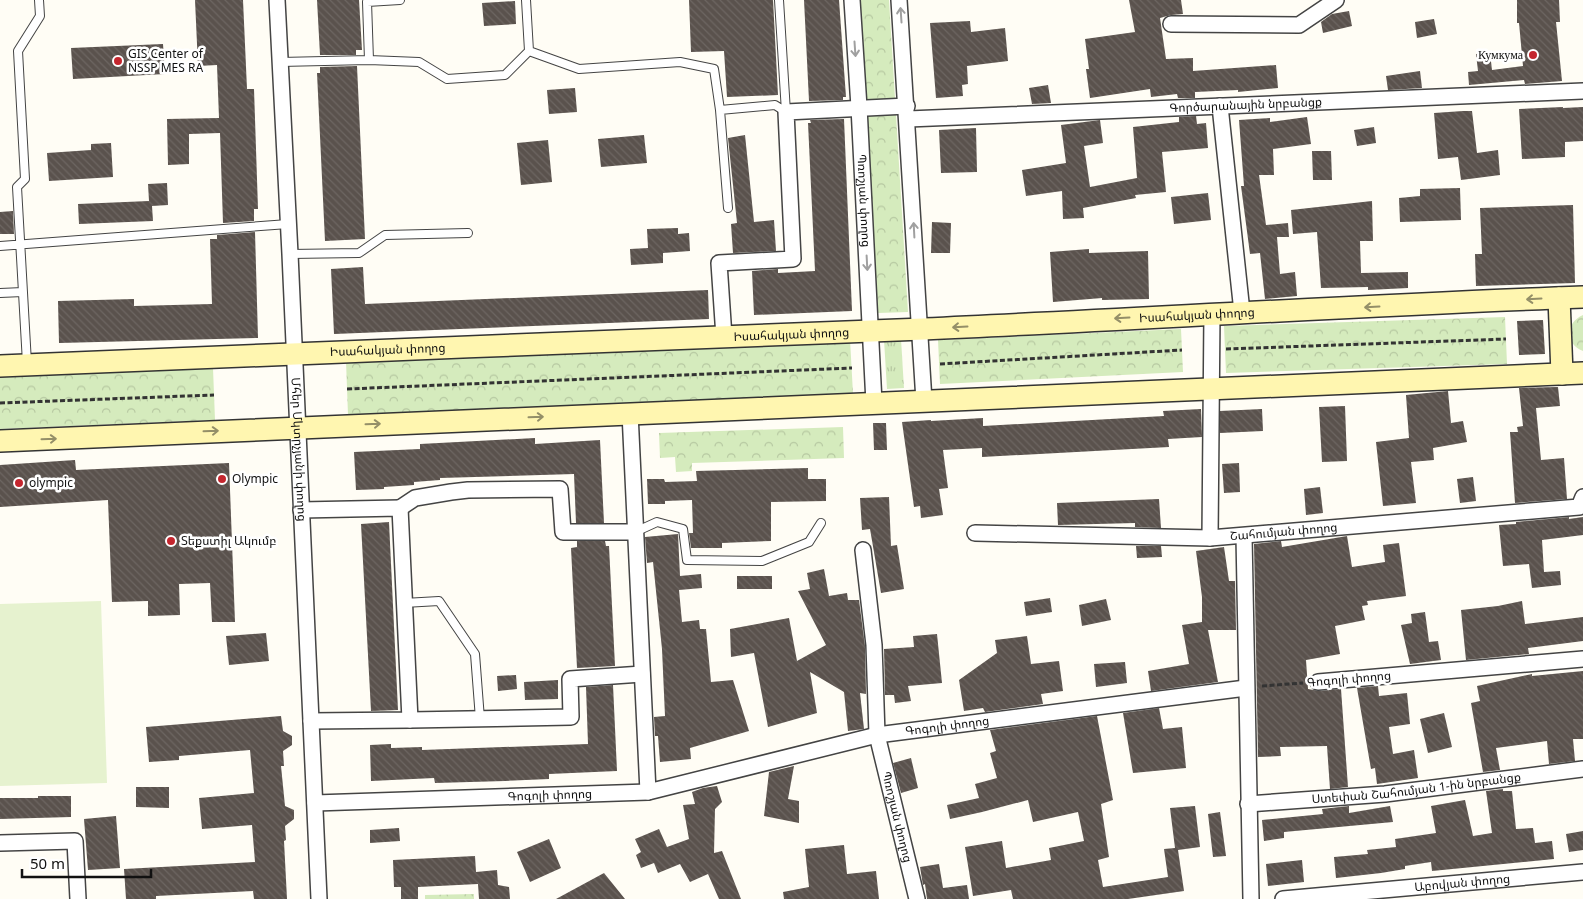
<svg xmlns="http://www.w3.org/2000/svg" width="1583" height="899" font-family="Georgia,'Noto Sans Armenian',serif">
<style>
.grass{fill:url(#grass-tufts)}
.park{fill:url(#park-crowns)}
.pitch{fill:#e6f2cf}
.building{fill:url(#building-back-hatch)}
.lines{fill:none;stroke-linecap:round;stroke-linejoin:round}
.lane-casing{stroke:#444;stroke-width:10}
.street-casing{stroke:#444;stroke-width:18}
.secondary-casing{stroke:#333;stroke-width:24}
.path{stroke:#333;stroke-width:3;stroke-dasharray:5 2.5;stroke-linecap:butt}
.lane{stroke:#fff;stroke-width:8}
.street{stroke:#fff;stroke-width:15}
.secondary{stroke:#fff6b0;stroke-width:21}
.oneway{stroke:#a0a0a0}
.oneway2{stroke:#948f68}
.poi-dot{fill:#c4262e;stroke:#fff;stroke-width:2}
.labels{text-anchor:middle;stroke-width:5;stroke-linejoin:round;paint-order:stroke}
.poi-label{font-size:12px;fill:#111;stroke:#fff;text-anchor:start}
.street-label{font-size:12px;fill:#111;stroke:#fff}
</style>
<defs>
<pattern id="grass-tufts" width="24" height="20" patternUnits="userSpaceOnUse" patternTransform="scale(1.25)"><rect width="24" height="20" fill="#d5ebbd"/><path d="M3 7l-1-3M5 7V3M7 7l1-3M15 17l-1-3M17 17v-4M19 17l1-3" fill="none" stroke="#b6c8a1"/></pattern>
<pattern id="park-crowns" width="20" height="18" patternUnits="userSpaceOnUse" patternTransform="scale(1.25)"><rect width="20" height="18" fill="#d5ebbd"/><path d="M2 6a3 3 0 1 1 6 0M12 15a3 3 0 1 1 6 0" fill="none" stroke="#b6c8a1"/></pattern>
<pattern id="building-back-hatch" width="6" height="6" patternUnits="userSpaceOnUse" patternTransform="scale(1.25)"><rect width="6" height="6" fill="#5a524d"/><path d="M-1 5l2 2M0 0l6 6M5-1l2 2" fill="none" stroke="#6d6662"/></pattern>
</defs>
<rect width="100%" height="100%" fill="#fffdf5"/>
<path class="grass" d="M901,339L904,388L887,389L884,340Z"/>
<path class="park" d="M860,0H889L908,312L878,313Z
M1583,315V351C1564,344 1566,322 1583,315Z
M1505,317L1507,364L1226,373L1224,326Z
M1181,329L1183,372L940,384L938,340Z
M850,339L853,394L348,415L346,361Z
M213,368L215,420L0,429V376Z
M843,427L844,458L692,463V471L676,472L675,457L660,458L659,433Z
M474,894V899H425V895Z"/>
<path class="pitch" d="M101,601L107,783L0,786V604Z"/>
<path class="building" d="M195,0H243L247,89H254L258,209H254V221L223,223L220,133L189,134V164L168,165L167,119L219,118L217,65L198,66Z
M317,0H359L362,50H356V55H320Z
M689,0H773L778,95L727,97L724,51L691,52Z
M804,0H839L846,97H843V100L809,101Z
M1129,0H1181L1183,14L1171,15L1160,18L1166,59L1193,58V71L1276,65L1278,88L1238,92V90L1195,92V98H1178L1177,94L1151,97L1150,89L1090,98L1086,69H1089L1085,39L1135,32Z
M1517,0H1559L1560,22H1556L1562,81L1525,84L1524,80L1469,85L1468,72L1478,71L1476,54L1490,53L1492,70L1523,66L1519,23H1517Z
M515,1L516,24L484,26L482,3Z
M1349,11L1352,26L1323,33L1321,22L1332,14Z
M1434,19L1437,34L1417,38L1415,22Z
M970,21L971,32L1005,28L1008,61L967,66L968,84L962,85L963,96L936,98L930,23Z
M163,44L165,74L73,79L71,48Z
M357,66L365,239L325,241L317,73H320V67Z
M1420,71L1422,88L1388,90L1386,76Z
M1048,85L1051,103L1032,104L1029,88Z
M575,88L577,112L549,114L547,90Z
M1563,107V108L1583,107V141L1565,142V157L1522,159L1519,109Z
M1463,111H1472L1477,153L1498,150L1500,175L1461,180L1458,157L1438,159L1434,113Z
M1196,116L1197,124L1206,123L1208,148L1162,152L1166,192L1135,195L1136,198L1083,208L1084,218L1063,219L1062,191L1026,196L1022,170L1066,163L1061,125L1100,120L1103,143L1084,146L1090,187L1137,178L1133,127L1179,122V117Z
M1307,117L1311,144L1273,149L1274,175H1259L1266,225L1288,223L1289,237H1277L1280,274L1295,272L1297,296L1265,299L1260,253L1250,254L1241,186H1244L1239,120L1270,118V122Z
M844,119L852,311L754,315L752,271L778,269V273L815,271L808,123H811L810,120Z
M1374,127L1376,143L1357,146L1354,130Z
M976,128L977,172L941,173L939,130Z
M644,135L647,163L601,167L598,139Z
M745,135L754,222L774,220L776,251L733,253L731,224L737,223L728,138Z
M548,140L552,182L521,185L517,143Z
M111,143L113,177L49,181L47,153L91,150V144Z
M1312,151H1331L1332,180H1313Z
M167,183L168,205L152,206L153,221L79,224L78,204L149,201L148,184Z
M1460,188L1461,220L1400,222L1399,198L1420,196V189Z
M1208,193L1211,220L1174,224L1171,197Z
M1372,201L1373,241H1360L1361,273L1408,272V288L1368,290V287L1321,288L1317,232L1293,234L1291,210Z
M1573,205L1575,283L1476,286L1475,254H1482L1480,208Z
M13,211L14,234H0V212Z
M932,222L951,223L950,253H931Z
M678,228V234L689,233L690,251L663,253V263L631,265L630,249L648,248L647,229Z
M255,232L258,338L59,343L58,301L134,299V306L212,304L210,239H217V235Z
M1089,249V253L1148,251L1149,299L1102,300V298L1053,302L1050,252Z
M363,267L365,304L708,290L709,319L334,334L331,269Z
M1543,320L1545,354L1519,355L1517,321Z
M1558,387L1560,406L1536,408L1541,460L1564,458L1567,499L1515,503L1510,432H1518L1517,427L1523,426L1519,388Z
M1448,391L1451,423L1463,421L1467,442L1433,448L1434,460L1411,462L1416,503L1383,506L1376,442L1409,438L1406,395Z
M1345,406L1347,461L1322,462L1319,407Z
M1201,409L1202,437L1168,439L1169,447L982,457V448L943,450L948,488L939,489L943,515L921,518L920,506L914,507L902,422L931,420V421L983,418V426L1164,416L1163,411Z
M1262,409L1263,431L1220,433V411Z
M873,423H886L887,450H874Z
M535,438V444L600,440L604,523H576L574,474L440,478V480L414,482V485L384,487V489L356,490L354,452L420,449V444Z
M75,460L76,470L229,463L235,622H212L210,583L179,584L180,615L148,616V601L112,602L108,500L0,507V465Z
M1239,463L1240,492L1224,493L1222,464Z
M808,468V479H826V501L771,502V541L722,543V548H691L689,533H693L692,500L665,501V504H648L647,479H664L665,482L697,481L696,471Z
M1473,477L1476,501L1460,503L1457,479Z
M1320,487L1323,513L1306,515L1304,489Z
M889,497L891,546L897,545L904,589L881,593L870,529L862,530L860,498Z
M1159,499L1161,528L1135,527V523L1058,525L1057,503Z
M1569,517V519L1583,517V535L1542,540L1544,572L1560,571L1561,585L1532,588L1529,564L1503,566L1499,525L1516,524V522Z
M389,522L398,710L371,711L361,524Z
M678,534L680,576L701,574L702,588L679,590L682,622L699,620L700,629H706L711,682L733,680L749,731L690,748L691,759L660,762L658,736H655L654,717L665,716L662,649L653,562L647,563L645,537Z
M1347,536L1352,567L1385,562L1383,545L1399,543L1406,596L1367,601L1368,605L1362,606L1365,620L1335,626L1340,654L1306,660L1308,689L1319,691L1341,689L1348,787L1330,789L1327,746L1280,747L1281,756L1258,757L1254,544L1281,541L1282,547Z
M577,541H605L606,546H609L615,666L577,668L571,548L577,547Z
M1136,546H1161L1162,557L1137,558Z
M1224,547L1229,581H1235L1236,630H1208L1218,682L1151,691L1148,671L1189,664L1182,625L1202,622V597L1196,551Z
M824,569L829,596L847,593L848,600H859L865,646L866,694L860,693L864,729L848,731L844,692L810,672L817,713L768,727L754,653L731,657L730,629L789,618L797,661L826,645L798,591L810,589L807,573Z
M737,576H772V589H737Z
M1050,598L1052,612L1026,616L1024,602Z
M1106,599L1111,620L1082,626L1079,605Z
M1522,601L1525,624L1583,617V641L1528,648L1529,654L1466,660L1461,610L1498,606Z
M1425,612L1429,642L1438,641L1441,660L1410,664L1401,625L1412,623L1411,614Z
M266,633L269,661L229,665L226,636Z
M937,634L942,683L908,686L911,701L895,703L894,695H885L884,649L914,647L913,636Z
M1027,636L1031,664L1059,661L1063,691L1041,694L1043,704L985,712L983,708L964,711L959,680L997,653L995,640Z
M1125,662L1127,683L1096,687L1094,664Z
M1583,671V739H1573L1575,761L1549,764L1547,741L1496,748L1500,770L1483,772L1471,703L1480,701L1477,686L1532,674V676Z
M516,675L517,689L498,691L497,676Z
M558,680V699L525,700L524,682Z
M613,685L617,771L549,774V779L505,781L435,783L434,778L371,781L370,745L391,744V748L422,747V750L588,744L586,687Z
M1378,686L1379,696L1407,693L1410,724L1389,727L1393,754L1414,750L1418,778L1377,784L1375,768L1371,769L1357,688Z
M1159,708L1163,729L1182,727L1186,768L1133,773L1123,713Z
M1444,713L1452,747L1428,753L1420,719Z
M281,716L283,731L292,736V745L283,751L284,766H281L285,806L294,810V819L285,826L286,840L284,841L287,899H254L253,891L156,896V899H126L124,869L255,862L252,825L202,829L199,798L254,793L250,750L179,756V760L149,762L146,727Z
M1097,716L1113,800L1101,804L1109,857L1098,860L1103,887L1168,877L1164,849L1175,848L1170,808L1195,806L1200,847L1178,850L1184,891L1128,899H1013L1011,890L973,896L965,847L1002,841L1006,868L1051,860L1049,848L1084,841L1078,812L1033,822L1028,800L982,812L950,819L947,805L979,798L975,784L997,778L990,753L996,751L990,730Z
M911,758L918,788L901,793L893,763Z
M794,766L788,799L799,801V823L764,816L769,772Z
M717,786L722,802L715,809L714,853L722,851L741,899H719L708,874L690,882L680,864L658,873L654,863L641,868L636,855L641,852L635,839L659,829L667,847L689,839L683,805L695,804L692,792L703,788Z
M136,787H169V808L136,807Z
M1503,789V791H1512L1516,829L1533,828L1535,843L1552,841L1554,859L1432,871L1431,862L1405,866V869L1381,873L1336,878L1334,857L1368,854L1367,850L1396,847L1395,839L1436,833L1431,806L1465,800L1473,836L1492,833L1486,791Z
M38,796H71V817L0,819V798H38Z
M1349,806V813L1390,806L1393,822L1284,832V838L1264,841L1262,820L1323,814L1322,809Z
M1220,812L1226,856L1213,857L1208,814Z
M116,816L120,868L88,870L84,819Z
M399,828L400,841L370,843V830Z
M1583,831V850L1569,852L1566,834Z
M549,839L561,868L530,882L517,852Z
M844,845L847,874L876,871L879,899H784L783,892L809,887L805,849Z
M475,856L476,872L497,870L498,885L509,887L510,899H479L478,884L418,887V899H401V887H394L393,860Z
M1302,860L1304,882L1268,886L1266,864Z
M939,864L943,888L967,885L969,899H927L925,884L923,885L920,867Z
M604,873L625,899H556Z"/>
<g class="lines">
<defs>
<path id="lane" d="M779,0L786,112
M529,51L579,69L680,62L714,69L720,110L775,105L786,112
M369,60L367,2L400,0
M280,62L369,60L419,62L447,79L505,75L529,51L526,0
M720,110L728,208
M0,246L288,224
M290,254L359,253L385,235L468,233
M0,293L23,292
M27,363L17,187L25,179L18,51L40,16L39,0
M635,532L657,522L683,529L687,560L762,561L809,542L821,523
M404,603L439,601L475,654L480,719"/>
<g id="street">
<path id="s1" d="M277,0L290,254L319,899"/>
<path id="s2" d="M852,0L859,107L874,403"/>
<path d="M899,0L924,401"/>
<path d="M1171,24L1299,25L1336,0"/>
<path d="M1220,106L1242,312"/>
<path id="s3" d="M908,119L1583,91"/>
<path d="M724,337L719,263L793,259L786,112L907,106"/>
<path d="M630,413L648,792"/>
<path d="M400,508L415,498L451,492L468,490L560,489L563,532H635"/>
<path d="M301,510L400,508L410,720L311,721"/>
<path id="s4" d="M975,533L1210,538L1579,507L1583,497"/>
<path d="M1244,536L1251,899"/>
<path d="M1210,538L1212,313"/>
<path id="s5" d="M863,550L874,645L877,735L917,899"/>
<path d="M1318,682L1583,659"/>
<path d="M410,720L571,717L570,679L642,674"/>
<path id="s6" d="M315,803L648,792L877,735L1246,688"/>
<path id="s7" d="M1248,804L1385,794L1583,769"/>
<path d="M0,843L75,841L78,899"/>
<path id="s8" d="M1283,899L1583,872"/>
</g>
<g id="secondary">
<path d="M1559,298L1562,374"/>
<path id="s9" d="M0,366C308,351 615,343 923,329C1143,319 1363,305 1583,297"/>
<path d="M0,441L1583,373"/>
</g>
</defs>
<use href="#lane" class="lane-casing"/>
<use href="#street" class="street-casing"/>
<use href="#secondary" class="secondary-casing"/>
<path class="path" d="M1226,349L1506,339
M940,364L1182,350
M347,389L852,368
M0,403L214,395
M1262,686L1303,683"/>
<use href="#lane" class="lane"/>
<use href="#street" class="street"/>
<use href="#secondary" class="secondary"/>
</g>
<defs><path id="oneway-shaft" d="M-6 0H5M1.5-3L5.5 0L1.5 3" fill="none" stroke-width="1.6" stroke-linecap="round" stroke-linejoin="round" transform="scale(1.25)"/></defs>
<g class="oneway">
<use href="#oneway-shaft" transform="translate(901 15) rotate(-94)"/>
<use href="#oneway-shaft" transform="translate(855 49) rotate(86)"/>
<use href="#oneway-shaft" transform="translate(914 230) rotate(-93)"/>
<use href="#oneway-shaft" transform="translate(867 263) rotate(87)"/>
</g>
<g class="oneway2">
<use href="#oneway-shaft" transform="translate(1534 299) rotate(177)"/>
<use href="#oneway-shaft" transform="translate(1372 307) rotate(177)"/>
<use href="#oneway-shaft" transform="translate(1122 318) rotate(177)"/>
<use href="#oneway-shaft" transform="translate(960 327) rotate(177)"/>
<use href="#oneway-shaft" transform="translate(536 417) rotate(-2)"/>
<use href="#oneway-shaft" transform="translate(373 424) rotate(-2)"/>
<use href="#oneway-shaft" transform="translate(211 431) rotate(-2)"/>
<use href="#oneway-shaft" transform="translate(49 439) rotate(-2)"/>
</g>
<g class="poi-dot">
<circle cx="1533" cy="55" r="5"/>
<circle cx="118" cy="61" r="5"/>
<circle cx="222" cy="479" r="5"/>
<circle cx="19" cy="483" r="5"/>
<circle cx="171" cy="541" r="5"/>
</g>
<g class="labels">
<g class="poi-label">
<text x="128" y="58">GIS Center of<tspan x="128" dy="14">NSSP MES RA</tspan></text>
<text x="1523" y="59" text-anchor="end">Кумкума</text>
<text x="232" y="483">Olympic</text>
<text x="29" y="487">olympic</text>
<text x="181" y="545">Տեքստիլ Ակումբ</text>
</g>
<g class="street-label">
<text dy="4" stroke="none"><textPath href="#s3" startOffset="338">Գործարանային նրբանցք</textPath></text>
<text dy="4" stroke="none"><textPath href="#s2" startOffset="201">Պռոշյան փողոց</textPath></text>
<text dy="4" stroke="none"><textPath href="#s9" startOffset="1198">Իսահակյան փողոց</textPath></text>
<text dy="4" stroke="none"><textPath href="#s9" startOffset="792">Իսահակյան փողոց</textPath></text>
<text dy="4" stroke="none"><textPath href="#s9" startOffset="388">Իսահակյան փողոց</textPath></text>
<text dy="4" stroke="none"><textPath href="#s1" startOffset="450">Մհեր Մկտրչյանի փողոց</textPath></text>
<text dy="4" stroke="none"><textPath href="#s4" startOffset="309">Շահումյան փողոց</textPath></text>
<text transform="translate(1349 679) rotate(-5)" y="4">Գոգոլի փողոց</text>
<text dy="4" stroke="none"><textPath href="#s6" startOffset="640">Գոգոլի փողոց</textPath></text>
<text dy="4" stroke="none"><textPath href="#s7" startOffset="169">Ստեփան Շահումյան 1-ին նրբանցք</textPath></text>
<text dy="4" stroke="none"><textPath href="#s6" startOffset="235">Գոգոլի փողոց</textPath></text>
<text dy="4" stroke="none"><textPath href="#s5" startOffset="270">Պռոշյան փողոց</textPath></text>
<text dy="4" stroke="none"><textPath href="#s8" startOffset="180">Աբովյան փողոց</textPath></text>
</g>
</g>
<path d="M22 869v8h129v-8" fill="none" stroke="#111111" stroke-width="2.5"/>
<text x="30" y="869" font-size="15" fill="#111111" stroke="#ffffff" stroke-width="4" paint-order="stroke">50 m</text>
</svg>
